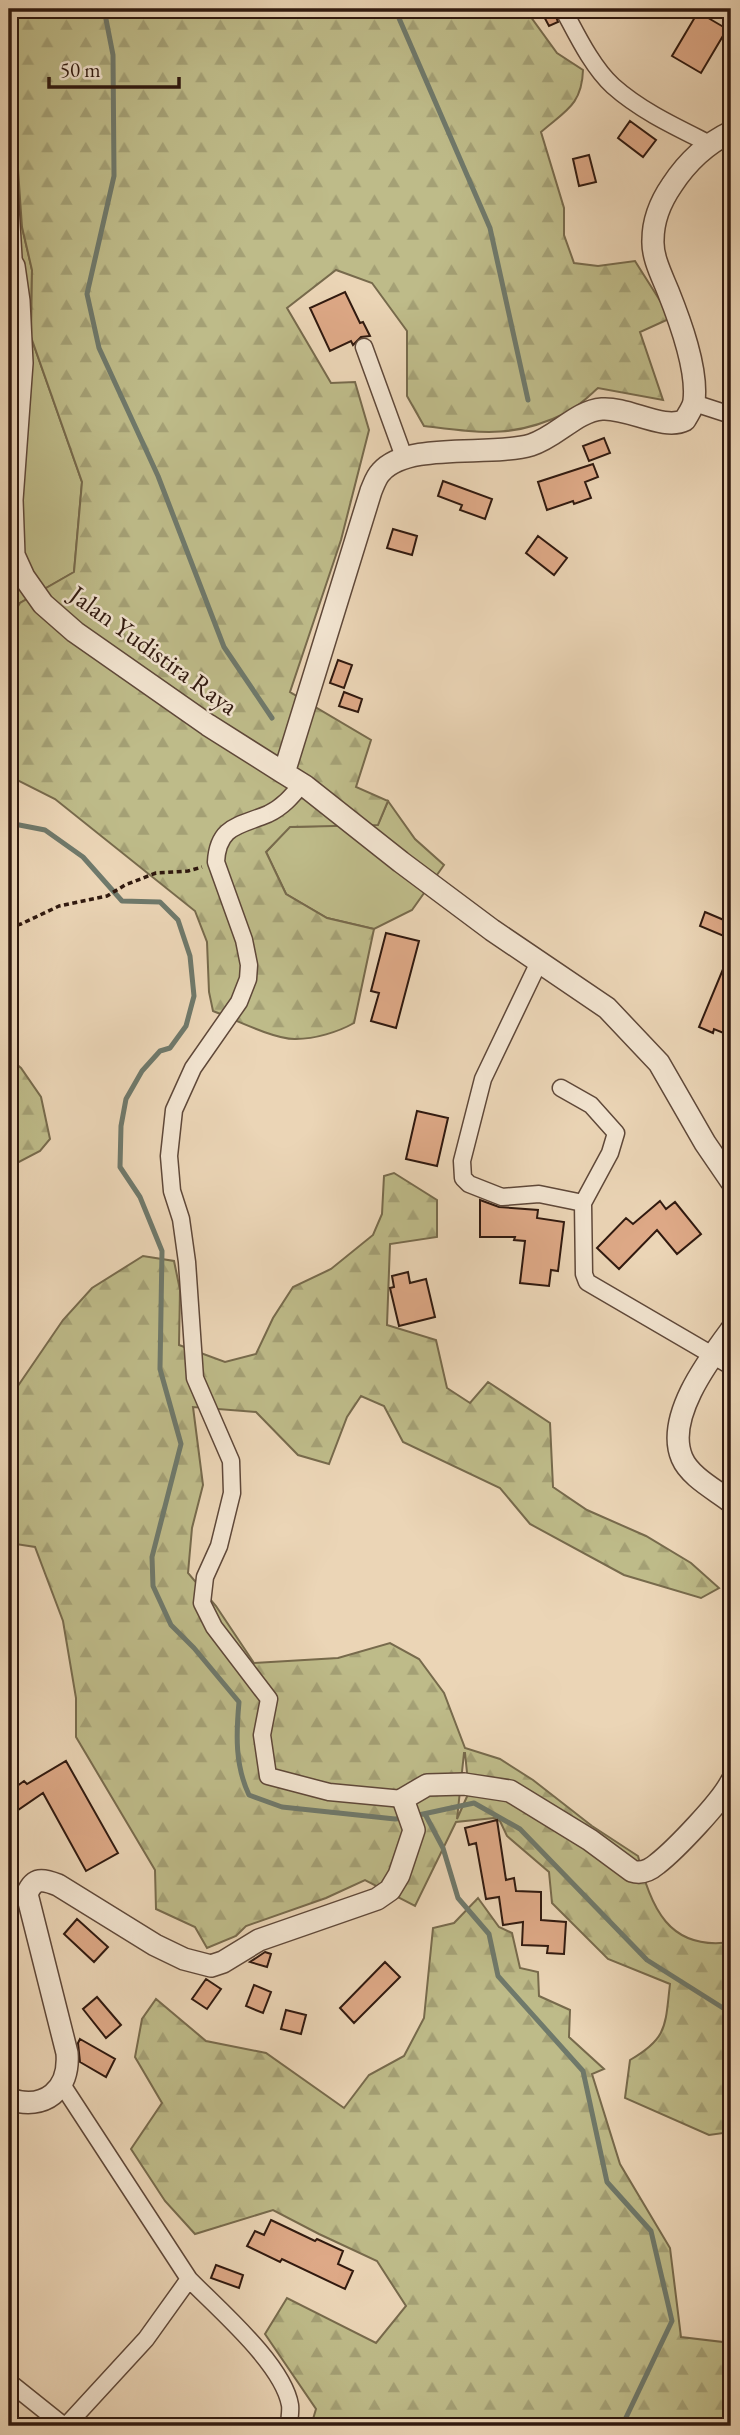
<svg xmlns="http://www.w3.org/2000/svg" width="740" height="2435" font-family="'EB Garamond',serif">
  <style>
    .green { fill: #bebb89; stroke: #776a4c; stroke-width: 2 }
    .forest { fill: url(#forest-firs); stroke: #776a4c; stroke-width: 2; fill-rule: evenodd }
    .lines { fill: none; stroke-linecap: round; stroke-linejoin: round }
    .stream { stroke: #6f796b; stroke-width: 5 }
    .building { fill: #dea987; stroke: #30190f; stroke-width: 2 }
    .minor-casing { stroke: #5f4839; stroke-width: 19 }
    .tertiary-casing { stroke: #5f4839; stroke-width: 24 }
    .path { stroke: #30190f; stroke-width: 3.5; stroke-dasharray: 5 3.5; stroke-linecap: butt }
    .minor { stroke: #f2e4d0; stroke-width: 16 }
    .tertiary { stroke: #f2e4d0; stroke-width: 21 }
    .labels { text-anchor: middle; stroke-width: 5; stroke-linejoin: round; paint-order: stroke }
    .street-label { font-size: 26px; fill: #30190f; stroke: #f2e4d0 }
  </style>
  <defs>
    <pattern id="forest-firs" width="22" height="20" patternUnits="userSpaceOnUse" patternTransform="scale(1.75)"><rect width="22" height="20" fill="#bebb89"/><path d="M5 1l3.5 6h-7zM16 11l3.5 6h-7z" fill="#a4a075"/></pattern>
  </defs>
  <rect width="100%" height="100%" fill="#ebd5b6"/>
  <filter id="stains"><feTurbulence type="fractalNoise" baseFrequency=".00286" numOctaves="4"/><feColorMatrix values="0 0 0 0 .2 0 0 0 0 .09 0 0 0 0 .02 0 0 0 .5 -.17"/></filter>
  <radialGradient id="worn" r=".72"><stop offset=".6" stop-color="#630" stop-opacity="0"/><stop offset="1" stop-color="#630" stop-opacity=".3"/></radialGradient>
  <path class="green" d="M 9,82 L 13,98 L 22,227 L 32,270 L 31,337 L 82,482 L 74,572 L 20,603 L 9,621 Z
    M 388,801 L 415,839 L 444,865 L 412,910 L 374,929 L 327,918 L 286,894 L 266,852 L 289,827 L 378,824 Z"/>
  <path class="forest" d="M 9,9 L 525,9 L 557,53 L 583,70 C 582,105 565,111 541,132 L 564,208 L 564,235 L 574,263 L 598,266 L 635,261 L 671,318 L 640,332 L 663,400 L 598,388 C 589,396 579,406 568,412 C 514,439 481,433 424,426 L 407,396 L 407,331 L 372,283 L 336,270 L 287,308 L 331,383 L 355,382 L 369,430 L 341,540 L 290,692 L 371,740 L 356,787 L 388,801 L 378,825 L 290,827 L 266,852 L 286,894 L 327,918 L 374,929 L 354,1023 C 338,1032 315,1039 296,1039 C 276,1040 233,1019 213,1011 L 209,992 L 207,942 L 195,911 L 55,799 L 9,776 L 9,621 L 20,603 L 74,572 L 82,482 L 31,337 L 32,270 L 22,227 L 13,98 L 9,82 Z
    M 9,1058 L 21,1068 L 41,1097 L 50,1139 L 40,1151 L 17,1163 L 9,1162 Z
    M 394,1173 L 437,1200 L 437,1237 L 390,1244 L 387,1325 L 436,1340 L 447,1388 L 470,1403 L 488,1382 L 550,1423 L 553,1487 L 587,1510 L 646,1536 L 691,1563 L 719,1588 L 701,1598 L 624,1575 L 530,1524 L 500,1488 L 403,1442 L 384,1406 L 361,1396 L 347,1417 L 329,1464 L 298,1455 L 256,1412 L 193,1407 L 203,1485 L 192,1528 L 188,1573 L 216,1606 L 254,1663 L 338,1658 L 390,1643 L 419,1659 L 444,1693 L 465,1748 L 500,1759 L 533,1780 L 592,1826 L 638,1856 C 651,1907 668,1951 731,1942 L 731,2132 L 709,2135 L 625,2098 L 630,2060 C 668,2038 665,2026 670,1984 L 608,1959 L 552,1903 L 549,1872 L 507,1836 L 500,1821 L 494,1818 L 456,1822 L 415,1906 L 365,1880 L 326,1898 L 246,1926 L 236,1936 L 207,1948 L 195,1927 L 156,1909 L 155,1870 L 76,1737 L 76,1698 L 63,1621 L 35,1547 L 9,1543 L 9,1399 L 63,1320 L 92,1288 L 143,1256 L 174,1261 L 180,1290 L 179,1345 L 225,1362 L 256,1354 L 273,1318 L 293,1287 L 331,1269 L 373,1235 L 382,1214 L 384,1176 ZM 465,1753 L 469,1792 L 457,1819 L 464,1753 Z
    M 478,1898 L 499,1927 L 512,1933 L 520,1968 L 538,1972 L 539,1996 L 570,2010 L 569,2037 L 604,2069 L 592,2074 L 620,2164 L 670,2248 L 681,2337 L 731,2343 L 731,2426 L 311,2426 L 316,2409 L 265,2334 L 287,2298 L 376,2343 L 406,2306 L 377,2261 L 319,2234 L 273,2210 L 195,2234 L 165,2201 L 131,2149 L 162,2103 L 135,2057 L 142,2019 L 156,1999 L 206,2041 L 266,2053 L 344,2108 L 369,2075 L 404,2056 L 424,2018 L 433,1928 L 454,1923 Z"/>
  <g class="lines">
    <path class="stream" d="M 104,9 L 113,55 L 114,176 L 87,294 L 99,348 L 158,476 L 224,647 L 272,718
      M 395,9 L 490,228 L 528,400
      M 9,823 L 45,830 L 83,857 L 122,901 L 160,902 L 178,920 L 190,956 L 194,996 L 186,1026 L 170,1048 L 160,1051 L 142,1071 L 126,1099 L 121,1126 L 120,1167 L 140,1197 L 162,1251 L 160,1369 L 181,1444 L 152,1557 L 153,1586 L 171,1625 L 194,1648 L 239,1702 C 236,1735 235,1765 249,1795 L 282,1807 L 395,1819 L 405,1818
      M 425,1814 L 443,1848 L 458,1898 L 489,1934 L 498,1976 L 583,2071 L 607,2182 L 651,2231 L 672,2321 L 622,2426
      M 414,1816 L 474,1803 L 520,1829 L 647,1960 L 731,2013"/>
  </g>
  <path class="building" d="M 540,9 L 553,9 L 558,22 L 549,26 Z
    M 698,12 L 727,29 L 701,73 L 672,56 Z
    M 630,121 L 656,140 L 643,157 L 618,138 Z
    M 589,155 L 596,182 L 579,186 L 573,159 Z
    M 345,292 L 360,323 L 363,322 L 370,336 L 361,337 L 353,345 L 351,341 L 330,351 L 310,308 Z
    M 604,438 L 610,453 L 589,461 L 583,446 Z
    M 593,464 L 598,477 L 585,482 L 591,498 L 574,504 L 573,501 L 547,510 L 538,482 Z
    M 443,481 L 492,499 L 485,519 L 460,510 L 462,505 L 438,496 Z
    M 393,529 L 417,536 L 412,555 L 387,548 Z
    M 538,536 L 567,558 L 554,575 L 526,553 Z
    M 338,660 L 352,665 L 344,688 L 330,683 Z
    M 344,692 L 362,699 L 358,712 L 339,706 Z
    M 705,912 L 731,923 L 731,939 L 700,926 Z
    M 386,933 L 419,941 L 396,1028 L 371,1021 L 379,993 L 371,991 Z
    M 731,950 L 731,1036 L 714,1029 L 713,1033 L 699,1027 Z
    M 417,1111 L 448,1118 L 437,1166 L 406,1159 Z
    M 480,1200 L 499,1207 L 538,1210 L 537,1218 L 564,1222 L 558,1271 L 551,1270 L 549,1286 L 520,1283 L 525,1241 L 514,1240 L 515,1237 L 480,1237 Z
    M 660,1201 L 666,1209 L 675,1202 L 701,1234 L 677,1254 L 657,1230 L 619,1269 L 597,1248 L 626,1218 L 633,1224 Z
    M 408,1272 L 410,1283 L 426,1279 L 435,1317 L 399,1326 L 390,1288 L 394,1287 L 392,1276 Z
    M 66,1761 L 118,1853 L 86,1871 L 43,1793 L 18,1810 L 9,1797 L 9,1792 L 24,1781 L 27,1784 Z
    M 497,1820 L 506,1880 L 514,1878 L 516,1891 L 541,1892 L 541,1920 L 566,1922 L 564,1954 L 547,1953 L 548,1946 L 522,1945 L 523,1922 L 503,1925 L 499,1897 L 486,1899 L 476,1843 L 469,1845 L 465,1828 Z
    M 77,1919 L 108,1947 L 94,1962 L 64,1934 Z
    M 265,1952 L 271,1954 L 267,1967 L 250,1962 Z
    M 385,1962 L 400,1977 L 354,2023 L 340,2008 Z
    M 206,1979 L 221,1989 L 207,2009 L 192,1999 Z
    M 254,1985 L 271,1992 L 263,2013 L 246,2006 Z
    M 97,1997 L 121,2025 L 106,2038 L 83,2009 Z
    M 286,2010 L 306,2015 L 301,2034 L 281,2029 Z
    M 80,2039 L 115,2059 L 106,2077 L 80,2062 L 78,2043 Z
    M 271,2220 L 315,2241 L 317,2239 L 343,2251 L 338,2264 L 353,2271 L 345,2289 L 282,2259 L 280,2262 L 247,2246 L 255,2231 L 264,2235 Z
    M 216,2265 L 243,2275 L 239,2288 L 211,2278 Z"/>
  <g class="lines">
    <defs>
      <path id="minor" d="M 563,9 C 576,33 592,67 613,86 C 641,111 676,127 710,144
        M 9,181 L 14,266
        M 364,347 L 404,457
        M 694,403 L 731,415
        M 302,784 C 292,796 283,807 268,814 C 240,826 218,825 216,862 L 244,940 L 249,965 L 248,979 L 239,1002 L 193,1068 L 174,1110 L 169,1156 L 172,1191 L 181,1219 L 187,1262 L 195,1378 L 231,1461 L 232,1493 L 219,1546 L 205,1577 L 202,1603 L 214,1627 L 269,1699 L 262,1735 L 268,1776 L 329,1792 L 403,1799
        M 539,962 L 483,1079 L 462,1161 L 463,1178 L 469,1184 L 502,1197 L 539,1194 L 583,1203 L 584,1274 L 587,1282 L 731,1366
        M 561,1088 L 591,1105 L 616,1133 L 610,1153 L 583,1203
        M 63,2086 L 189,2279 L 146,2339 L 66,2426
        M 189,2279 C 218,2309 283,2364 290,2405 C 291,2411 289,2420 289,2426
        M 9,2382 L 64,2426"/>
      <path id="tertiary" d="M 731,132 C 706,144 687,162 672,185 C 661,201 653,220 653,240 C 652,257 662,276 668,291 C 680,321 698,369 694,401 C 693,408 688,414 685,420 C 664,431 628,407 602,409 C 576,411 557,437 531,445 C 491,457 408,441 381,472 C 376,477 374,484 371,491 L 284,773 L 305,786 L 401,862 L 492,930 L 607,1008 L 659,1063 L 705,1143 L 731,1181
        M 9,259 L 14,266 L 19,301 L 22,363 L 12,500 L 14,555 L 24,577 L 43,604 L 75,632 L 208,725 L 284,773
        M 731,1330 C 708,1361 665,1418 682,1458 C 690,1477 716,1490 731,1502
        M 9,2099 C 45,2111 70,2090 67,2053 L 27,1894 C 34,1877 43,1879 58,1885 L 155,1945 L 184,1959 L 211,1966 L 223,1962 L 259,1940 L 377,1899 L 390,1890 L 399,1875 L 414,1830 L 403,1799 L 427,1785 L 464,1784 L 510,1791 L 590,1840 L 632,1871 C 641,1874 650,1870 657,1864 C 675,1850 721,1802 731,1782"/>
    </defs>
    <use href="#minor" class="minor-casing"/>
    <use href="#tertiary" class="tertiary-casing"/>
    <path class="path" d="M 9,927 L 21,924 L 59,906 L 107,896 L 125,885 L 156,873 L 188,871 L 202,867"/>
    <use href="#minor" class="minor"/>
    <use href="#tertiary" class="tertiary"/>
  </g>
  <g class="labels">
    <g class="street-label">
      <text transform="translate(154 650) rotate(36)" y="9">Jalan Yudistira Raya</text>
    </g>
  </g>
  <rect width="740" height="2435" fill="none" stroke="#ebd5b6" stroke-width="35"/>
  <rect x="10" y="10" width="719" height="2414" fill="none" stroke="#30190f" stroke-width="3.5"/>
  <rect x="18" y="18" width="705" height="2400" fill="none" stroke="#30190f" stroke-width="2"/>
  <path d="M49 77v10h130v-10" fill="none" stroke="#30190f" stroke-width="3.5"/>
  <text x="60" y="77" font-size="21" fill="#30190f" stroke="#f2e4d0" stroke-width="5" paint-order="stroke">50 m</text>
  <rect width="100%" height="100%" filter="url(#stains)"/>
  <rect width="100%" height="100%" fill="url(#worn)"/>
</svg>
